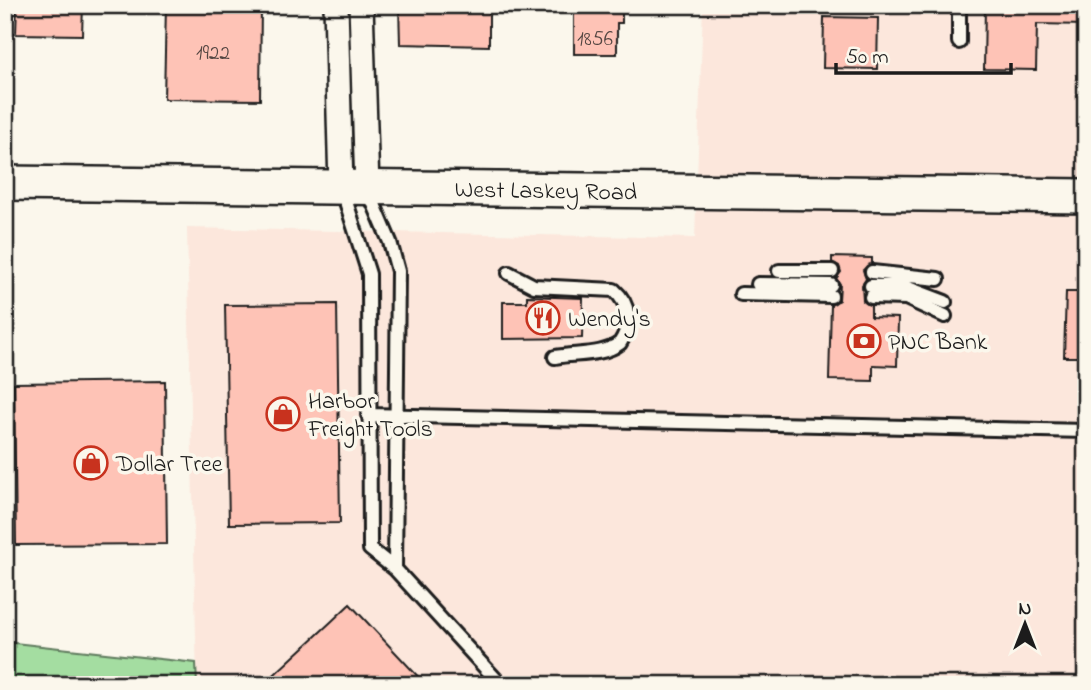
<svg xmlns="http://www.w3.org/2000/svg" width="1091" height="690" font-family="'Indie Flower',sans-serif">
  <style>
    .built { fill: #fce7dc }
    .green { fill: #a4dda1; stroke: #607c5e; stroke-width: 2 }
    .building { fill: #fec3b6; stroke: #1c1c1c; stroke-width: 2 }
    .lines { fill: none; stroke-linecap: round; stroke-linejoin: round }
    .lane-casing { stroke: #1c1c1c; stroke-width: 18 }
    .street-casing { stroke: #1c1c1c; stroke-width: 28 }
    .secondary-casing { stroke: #1c1c1c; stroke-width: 38 }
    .lane { stroke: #fbf7ec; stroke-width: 12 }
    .street { stroke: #fbf7ec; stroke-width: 23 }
    .secondary { stroke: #fbf7ec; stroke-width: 33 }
    .labels { text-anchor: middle; stroke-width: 7; stroke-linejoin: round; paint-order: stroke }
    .number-label { font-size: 21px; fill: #544642 }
    .street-label { font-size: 24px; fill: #1c1c1c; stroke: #fbf7ec }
    .poi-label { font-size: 24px; fill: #1c1c1c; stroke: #fbf7ec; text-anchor: start }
  </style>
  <rect width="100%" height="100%" fill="#fbf7ec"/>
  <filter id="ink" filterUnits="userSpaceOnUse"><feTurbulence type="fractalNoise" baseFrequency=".0143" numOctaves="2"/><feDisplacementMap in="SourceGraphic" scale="14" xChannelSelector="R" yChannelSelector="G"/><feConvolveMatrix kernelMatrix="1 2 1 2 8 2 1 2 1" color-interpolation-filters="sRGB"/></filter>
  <g filter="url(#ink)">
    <path class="built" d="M 703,5 L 1086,5 L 1086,685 L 197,685 L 187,228 L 695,238 Z"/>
    <path class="green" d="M 5,642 L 196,663 L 197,685 L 5,685 Z"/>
    <path class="building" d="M 17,5 L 83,5 L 82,35 L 16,34 Z
      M 166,5 L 261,5 L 260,100 L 164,99 Z
      M 399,5 L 489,5 L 489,46 L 400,44 Z
      M 574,5 L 622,5 L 622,23 L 617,23 L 617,54 L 574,54 Z
      M 985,5 L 1086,5 L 1086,25 L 1037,24 L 1036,70 L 984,69 Z
      M 824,17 L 878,18 L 877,69 L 823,68 Z
      M 832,257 L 872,258 L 872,263 L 863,270 L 866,279 L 862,285 L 863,301 L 871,306 L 871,317 L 898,318 L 897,366 L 873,365 L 873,381 L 829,380 L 831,305 L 839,300 L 840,284 L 836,278 L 841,272 L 839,266 L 832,262 Z
      M 1066,292 L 1086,292 L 1086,357 L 1064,357 Z
      M 527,296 L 583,298 L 582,338 L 503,339 L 503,302 L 527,302 Z
      M 337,304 L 340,523 L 229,524 L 225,305 Z
      M 165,381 L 167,544 L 16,545 L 14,383 Z
      M 350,604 L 426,685 L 263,685 L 332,621 Z"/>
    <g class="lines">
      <defs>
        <path id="lane" d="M 959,5 L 959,42
          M 342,189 L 369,274 L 370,549 L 395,569 L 501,685
          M 368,190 L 390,242 L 398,271 L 395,569
          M 779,271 L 832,271
          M 872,272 L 938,279
          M 509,273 L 534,286 L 614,290 C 630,304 632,325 620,343 C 603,356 576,353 555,357
          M 758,284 L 831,285
          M 871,286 L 903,286 L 945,302
          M 741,294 L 831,296
          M 871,297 L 906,298 L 945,316
          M 368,415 L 1086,431"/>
        <path id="street" d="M 336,5 L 341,187
          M 361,5 L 367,187"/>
        <path id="secondary" d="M 5,183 L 1086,196"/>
      </defs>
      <use href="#lane" class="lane-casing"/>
      <use href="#street" class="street-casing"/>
      <use href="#secondary" class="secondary-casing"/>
      <use href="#lane" class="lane"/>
      <use href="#street" class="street"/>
      <use href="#secondary" class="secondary"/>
    </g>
  </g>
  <defs>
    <symbol id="restaurant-ring" viewBox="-11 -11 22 22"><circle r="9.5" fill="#fbf7ec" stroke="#c8321e" stroke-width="1.5"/><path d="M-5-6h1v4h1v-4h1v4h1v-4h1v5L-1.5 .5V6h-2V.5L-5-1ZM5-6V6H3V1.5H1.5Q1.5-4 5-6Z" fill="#c8321e"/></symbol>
    <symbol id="bank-ring" viewBox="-11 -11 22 22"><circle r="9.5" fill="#fbf7ec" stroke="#c8321e" stroke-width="1.5"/><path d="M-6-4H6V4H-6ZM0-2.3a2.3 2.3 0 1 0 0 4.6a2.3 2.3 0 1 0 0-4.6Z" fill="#c8321e"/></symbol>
    <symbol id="shop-ring" viewBox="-11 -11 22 22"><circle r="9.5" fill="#fbf7ec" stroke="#c8321e" stroke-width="1.5"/><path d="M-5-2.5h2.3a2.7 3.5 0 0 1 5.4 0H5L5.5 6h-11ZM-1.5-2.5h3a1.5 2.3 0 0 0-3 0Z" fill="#c8321e"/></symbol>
  </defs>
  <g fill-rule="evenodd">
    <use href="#restaurant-ring" x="524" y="299" width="38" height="38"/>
    <use href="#bank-ring" x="845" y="322" width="38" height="38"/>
    <use href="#shop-ring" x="264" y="395" width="38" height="38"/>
    <use href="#shop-ring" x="72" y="444" width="38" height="38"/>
  </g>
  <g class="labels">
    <g class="number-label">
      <text x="595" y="45">1856</text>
      <text x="213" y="59">1922</text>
    </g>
    <g class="street-label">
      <text transform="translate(546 190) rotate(1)" y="8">West Laskey Road</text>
    </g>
    <g class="poi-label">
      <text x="568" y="326">Wendy's</text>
      <text x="888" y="349">PNC Bank</text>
      <text x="308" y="408">Harbor<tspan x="308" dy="28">Freight Tools</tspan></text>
      <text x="116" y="471">Dollar Tree</text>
    </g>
  </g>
  <rect width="1091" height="690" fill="none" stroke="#fbf7ec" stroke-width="28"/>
  <rect x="14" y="14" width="1063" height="662" fill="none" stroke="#1c1c1c" stroke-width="2.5" filter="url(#ink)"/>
  <g transform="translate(1025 624)" stroke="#fbf7ec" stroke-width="5" paint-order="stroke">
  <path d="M0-5L12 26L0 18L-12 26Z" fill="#1c1c1c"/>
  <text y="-10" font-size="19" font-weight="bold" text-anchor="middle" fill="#1c1c1c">N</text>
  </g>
  <path d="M836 63v10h175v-10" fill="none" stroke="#1c1c1c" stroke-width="3.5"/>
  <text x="846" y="63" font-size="21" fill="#1c1c1c" stroke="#fbf7ec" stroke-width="5" paint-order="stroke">50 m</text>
</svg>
